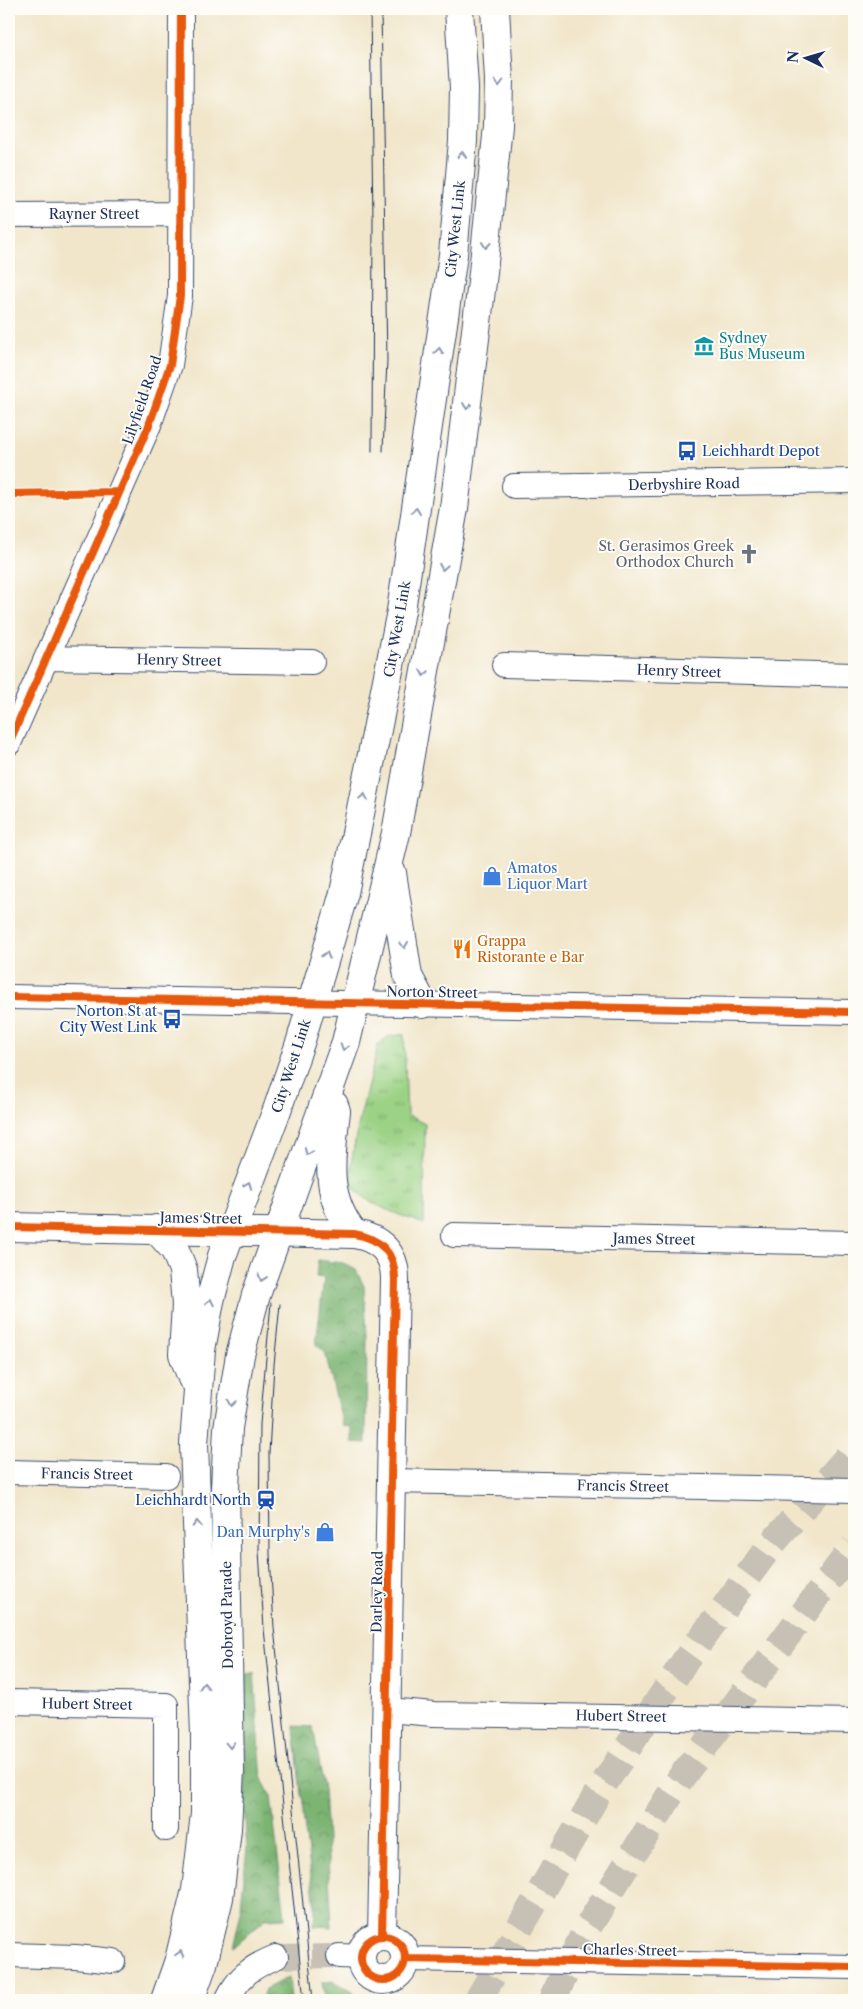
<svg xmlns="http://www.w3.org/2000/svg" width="863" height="2009" font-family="'Libre Caslon Text',serif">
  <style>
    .grass { fill: url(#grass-tufts); stroke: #5b8072 }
    .forest { fill: url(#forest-crowns); stroke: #4c7268 }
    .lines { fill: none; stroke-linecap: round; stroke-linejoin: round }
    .minor-tunnel { stroke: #c6c1b4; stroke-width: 24; stroke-dasharray: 24 12; stroke-linecap: butt }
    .highway-tunnel { stroke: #c6c1b4; stroke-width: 28; stroke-dasharray: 28 14; stroke-linecap: butt }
    .minor-casing { stroke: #3b4a6e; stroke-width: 26 }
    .major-casing { stroke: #3b4a6e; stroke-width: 30 }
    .highway-casing { stroke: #3b4a6e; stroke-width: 30 }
    .minor { stroke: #fff; stroke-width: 24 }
    .major { stroke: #fff; stroke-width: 28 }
    .highway { stroke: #fff; stroke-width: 28 }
    .tram { stroke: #1b2f5e; stroke-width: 1 }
    .cycleway-casing { stroke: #fdfcf7; stroke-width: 11 }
    .cycleway { stroke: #e8590c; stroke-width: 8 }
    .oneway { stroke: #8d97ae }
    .labels { text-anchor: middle; stroke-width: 4; stroke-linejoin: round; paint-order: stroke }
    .street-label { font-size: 14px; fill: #1b2f5e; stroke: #fdfcf7 }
    .culture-label { font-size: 14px; fill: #0d838f; stroke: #fdfcf7; text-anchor: start }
    .transit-label { font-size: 14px; fill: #164399; stroke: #fdfcf7; text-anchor: end }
    .worship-label { font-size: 14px; fill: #5b616d; stroke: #fdfcf7; text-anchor: end }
    .shop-label { font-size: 14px; fill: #366cbe; stroke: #fdfcf7; text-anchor: start }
    .food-label { font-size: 14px; fill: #c56008; stroke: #fdfcf7; text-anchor: start }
  </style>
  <defs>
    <pattern id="grass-tufts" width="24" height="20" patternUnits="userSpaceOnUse" patternTransform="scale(1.25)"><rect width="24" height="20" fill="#9bd285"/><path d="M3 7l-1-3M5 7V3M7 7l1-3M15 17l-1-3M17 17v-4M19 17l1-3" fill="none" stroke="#7eab70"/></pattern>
    <pattern id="forest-crowns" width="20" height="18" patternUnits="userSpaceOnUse" patternTransform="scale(1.25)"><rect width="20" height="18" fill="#7cb472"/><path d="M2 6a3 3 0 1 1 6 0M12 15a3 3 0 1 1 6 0" fill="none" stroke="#659361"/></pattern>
  </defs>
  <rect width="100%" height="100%" fill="#fdfcf7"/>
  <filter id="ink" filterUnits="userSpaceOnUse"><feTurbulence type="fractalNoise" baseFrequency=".02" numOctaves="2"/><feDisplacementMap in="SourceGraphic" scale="10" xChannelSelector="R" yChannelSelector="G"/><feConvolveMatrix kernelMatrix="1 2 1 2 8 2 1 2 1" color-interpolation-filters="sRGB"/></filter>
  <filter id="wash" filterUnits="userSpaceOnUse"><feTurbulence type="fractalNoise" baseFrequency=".0096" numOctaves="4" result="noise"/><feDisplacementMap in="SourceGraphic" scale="20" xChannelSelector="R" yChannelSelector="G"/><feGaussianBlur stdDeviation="1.12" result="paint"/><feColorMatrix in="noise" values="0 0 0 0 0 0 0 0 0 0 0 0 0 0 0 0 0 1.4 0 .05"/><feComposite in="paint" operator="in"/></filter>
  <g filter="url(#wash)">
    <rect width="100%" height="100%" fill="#f1e6ca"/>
    <path class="grass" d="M 404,1034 L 407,1115 L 425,1124 L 424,1224 C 405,1217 361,1203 352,1184 C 344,1168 373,1069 378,1045 L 387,1037 Z"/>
    <path class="forest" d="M 318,1260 L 343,1263 L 356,1270 L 364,1286 L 367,1336 L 366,1443 L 352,1442 L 352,1427 L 343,1426 L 325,1352 L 316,1345 L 324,1278 L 316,1277 Z
      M 254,1673 L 262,1779 L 271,1797 L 285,1918 L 265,1919 L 233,1947 L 240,1916 L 247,1848 L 244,1807 L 247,1674 Z
      M 294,1726 L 313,1727 L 324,1789 L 332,1927 L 314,1926 L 315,1906 L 303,1815 L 304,1800 L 301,1795 Z
      M 289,1977 L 291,2000 L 261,2000 L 265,1989 Z
      M 333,1981 L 353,1992 L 357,2000 L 325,2000 L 322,1982 Z"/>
  </g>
  <g filter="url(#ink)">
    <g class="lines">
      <path class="minor-tunnel" d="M 276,1957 L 339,1956"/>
      <path class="highway-tunnel" d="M 478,2000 L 599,1791 L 685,1661 L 769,1547 L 854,1450
        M 552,2000 L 586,1930 L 680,1779 L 854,1546"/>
      <defs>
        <path id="minor" d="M 9,215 L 180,214
          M 514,486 L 854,481
          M 47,658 L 312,662
          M 504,665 L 854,675
          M 9,743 L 149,425 L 170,365 L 180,296 L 181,9
          M 9,997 L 854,1012
          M 454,1235 L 854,1243
          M 9,1472 L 166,1476
          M 391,1481 L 854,1490
          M 9,1702 L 166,1705 L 166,1829
          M 387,1710 L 434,1714 L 854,1721
          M 9,1955 L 76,1957 L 113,1961
          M 339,1956 L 362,1957
          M 405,1959 L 854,1967
          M 227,2000 C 239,1976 251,1967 276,1957"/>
        <path id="major" d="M 9,1227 L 354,1234 C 380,1238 395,1253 395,1279 L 382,1936
          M361 1958a22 22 0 1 1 44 0a22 22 0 1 1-44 0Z"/>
        <path id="highway" d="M 392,873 L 408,976 L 423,1004
          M 334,1105 L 336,1111 C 331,1157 323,1195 354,1234
          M 156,1229 L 175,1250 L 183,1270 L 186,1305 L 183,1354 L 192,1378
          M 165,2000 L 179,1960 L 196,1890 L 205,1814 L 205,1735 L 194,1444 L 201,1350 L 210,1301 L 222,1256 L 277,1110 L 301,1040 L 344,893 L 401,611 L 453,255 L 463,141 L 464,88 L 459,9
          M 190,2000 L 203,1964 L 219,1898 L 227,1829 L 230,1770 L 225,1488 L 228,1428 L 240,1355 L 256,1295 L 346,1042 L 396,833 L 454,508 L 482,282 L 498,126 L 499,80 L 495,9"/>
      </defs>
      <use href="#minor" class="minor-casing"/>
      <use href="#major" class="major-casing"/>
      <use href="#highway" class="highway-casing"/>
      <use href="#minor" class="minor"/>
      <use href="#major" class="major"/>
      <use href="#highway" class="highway"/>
      <path class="tram" d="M 370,9 L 373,219 L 372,451
        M 381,9 L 387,360 L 383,451
        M 271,1303 L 260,1424 L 259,1551 L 264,1629 L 304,2000
        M 280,1304 L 274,1365 L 269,1453 L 270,1554 L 274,1628 L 313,2000"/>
      <defs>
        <path id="cycleway" d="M 9,494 L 119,492
          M 9,743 L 149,425 L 170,365 L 180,296 L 181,9
          M 9,997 L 854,1012
          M 9,1227 L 354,1234 C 380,1238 395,1253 395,1279 L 382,1936
          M361 1958a22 22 0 1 1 44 0a22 22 0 1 1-44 0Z
          M 405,1959 L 854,1967"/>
      </defs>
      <use href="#cycleway" class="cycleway-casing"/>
      <use href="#cycleway" class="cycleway"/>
    </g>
    <defs><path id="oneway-chevron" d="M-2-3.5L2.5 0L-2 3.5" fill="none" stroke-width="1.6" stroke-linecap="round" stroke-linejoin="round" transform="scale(1.25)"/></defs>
    <g class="oneway">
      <use href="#oneway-chevron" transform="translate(499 83) rotate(90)"/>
      <use href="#oneway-chevron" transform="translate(462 155) rotate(-85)"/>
      <use href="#oneway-chevron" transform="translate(486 245) rotate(96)"/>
      <use href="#oneway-chevron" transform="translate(439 351) rotate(-82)"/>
      <use href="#oneway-chevron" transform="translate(467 406) rotate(97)"/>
      <use href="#oneway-chevron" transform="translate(416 511) rotate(-82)"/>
      <use href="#oneway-chevron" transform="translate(443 567) rotate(100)"/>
      <use href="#oneway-chevron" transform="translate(424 673) rotate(100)"/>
      <use href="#oneway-chevron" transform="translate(364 797) rotate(-79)"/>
      <use href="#oneway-chevron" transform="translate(404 945) rotate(82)"/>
      <use href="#oneway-chevron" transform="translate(326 955) rotate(-74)"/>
      <use href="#oneway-chevron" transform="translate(344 1047) rotate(108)"/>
      <use href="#oneway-chevron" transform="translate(308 1152) rotate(111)"/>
      <use href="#oneway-chevron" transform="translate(248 1185) rotate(-69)"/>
      <use href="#oneway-chevron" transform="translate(262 1278) rotate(109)"/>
      <use href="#oneway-chevron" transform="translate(210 1302) rotate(-78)"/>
      <use href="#oneway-chevron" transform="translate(232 1403) rotate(99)"/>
      <use href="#oneway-chevron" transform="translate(197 1524) rotate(-92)"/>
      <use href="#oneway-chevron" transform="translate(204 1686) rotate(-92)"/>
      <use href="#oneway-chevron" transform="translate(230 1745) rotate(88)"/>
      <use href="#oneway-chevron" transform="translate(180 1954) rotate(-75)"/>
    </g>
  </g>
  <defs>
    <symbol id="museum-bare" viewBox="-9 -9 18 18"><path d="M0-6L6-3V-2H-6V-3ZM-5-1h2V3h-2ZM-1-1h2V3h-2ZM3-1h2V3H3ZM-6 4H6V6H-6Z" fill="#0f9aa8" stroke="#fdfcf7" stroke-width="2.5" paint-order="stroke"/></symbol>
    <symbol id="bus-bare" viewBox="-9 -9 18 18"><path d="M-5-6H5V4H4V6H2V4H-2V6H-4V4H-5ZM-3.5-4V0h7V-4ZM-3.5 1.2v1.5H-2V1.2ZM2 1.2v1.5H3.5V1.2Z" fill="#1a4fb4" stroke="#fdfcf7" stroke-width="2.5" paint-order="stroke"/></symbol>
    <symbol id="church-bare" viewBox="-9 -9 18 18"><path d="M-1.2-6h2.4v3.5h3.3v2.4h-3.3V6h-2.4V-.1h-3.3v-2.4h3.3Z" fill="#6b7280" stroke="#fdfcf7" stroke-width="2.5" paint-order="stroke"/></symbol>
    <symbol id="shop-bare" viewBox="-9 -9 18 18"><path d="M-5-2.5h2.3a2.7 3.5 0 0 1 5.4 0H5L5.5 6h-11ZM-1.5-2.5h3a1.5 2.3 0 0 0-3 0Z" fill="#3f7fe0" stroke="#fdfcf7" stroke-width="2.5" paint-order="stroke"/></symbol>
    <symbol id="restaurant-bare" viewBox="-9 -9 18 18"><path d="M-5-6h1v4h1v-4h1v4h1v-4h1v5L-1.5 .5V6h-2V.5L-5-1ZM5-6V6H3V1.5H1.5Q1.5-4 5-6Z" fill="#e8710a" stroke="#fdfcf7" stroke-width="2.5" paint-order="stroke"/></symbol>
    <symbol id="station-bare" viewBox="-9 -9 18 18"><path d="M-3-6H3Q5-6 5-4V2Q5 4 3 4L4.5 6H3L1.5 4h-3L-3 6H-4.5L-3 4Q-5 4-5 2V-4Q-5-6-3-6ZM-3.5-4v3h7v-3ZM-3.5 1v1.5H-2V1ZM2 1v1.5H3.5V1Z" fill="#1a4fb4" stroke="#fdfcf7" stroke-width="2.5" paint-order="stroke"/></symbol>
  </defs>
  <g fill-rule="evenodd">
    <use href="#museum-bare" x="690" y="332" width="28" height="28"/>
    <use href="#bus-bare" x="673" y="437" width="28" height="28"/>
    <use href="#church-bare" x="735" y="540" width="28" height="28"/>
    <use href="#shop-bare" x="478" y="862" width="28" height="28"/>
    <use href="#restaurant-bare" x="448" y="935" width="28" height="28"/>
    <use href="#bus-bare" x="158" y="1005" width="28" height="28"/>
    <use href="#station-bare" x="252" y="1486" width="28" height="28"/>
    <use href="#shop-bare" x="311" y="1518" width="28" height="28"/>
  </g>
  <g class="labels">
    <g class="street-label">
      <text x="94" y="219">Rayner Street</text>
      <text transform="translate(455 229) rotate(-84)" y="5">City West Link</text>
      <text transform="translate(142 400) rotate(-71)" y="5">Lilyfield Road</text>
      <text transform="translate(684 484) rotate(-1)" y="5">Derbyshire Road</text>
      <text transform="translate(397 629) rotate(-80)" y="5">City West Link</text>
      <text transform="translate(179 660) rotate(1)" y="5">Henry Street</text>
      <text transform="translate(679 671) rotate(2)" y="5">Henry Street</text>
      <text transform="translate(432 992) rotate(1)" y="5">Norton Street</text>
      <text transform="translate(291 1066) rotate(-72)" y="5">City West Link</text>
      <text transform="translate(201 1218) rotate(1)" y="5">James Street</text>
      <text transform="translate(654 1239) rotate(1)" y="5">James Street</text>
      <text transform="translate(87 1474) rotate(1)" y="5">Francis Street</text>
      <text transform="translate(623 1486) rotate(1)" y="5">Francis Street</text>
      <text transform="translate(377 1592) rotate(-89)" y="5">Darley Road</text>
      <text transform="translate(227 1615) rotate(-91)" y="5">Dobroyd Parade</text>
      <text transform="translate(87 1704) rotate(1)" y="5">Hubert Street</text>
      <text transform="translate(621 1716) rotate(1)" y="5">Hubert Street</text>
      <text transform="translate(630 1950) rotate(1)" y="5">Charles Street</text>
    </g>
    <g class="culture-label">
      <text x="719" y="343">Sydney<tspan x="719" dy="16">Bus Museum</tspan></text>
    </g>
    <g class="transit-label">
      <text x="702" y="456" text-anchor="start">Leichhardt Depot</text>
      <text x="157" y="1016">Norton St at<tspan x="157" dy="16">City West Link</tspan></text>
      <text x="251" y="1505">Leichhardt North</text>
    </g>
    <g class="worship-label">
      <text x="734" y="551">St. Gerasimos Greek<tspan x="734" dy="16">Orthodox Church</tspan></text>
    </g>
    <g class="shop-label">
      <text x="507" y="873">Amatos<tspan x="507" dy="16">Liquor Mart</tspan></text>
      <text x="310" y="1537" text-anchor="end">Dan Murphy's</text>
    </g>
    <g class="food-label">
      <text x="477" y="946">Grappa<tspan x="477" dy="16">Ristorante e Bar</tspan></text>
    </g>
  </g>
  <rect width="863" height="2009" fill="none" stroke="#fdfcf7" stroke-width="30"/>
  <g transform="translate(806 58) rotate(275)" stroke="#fdfcf7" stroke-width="4" paint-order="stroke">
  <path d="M0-4L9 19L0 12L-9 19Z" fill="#1b2f5e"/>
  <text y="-8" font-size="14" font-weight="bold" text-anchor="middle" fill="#1b2f5e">N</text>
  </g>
</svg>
